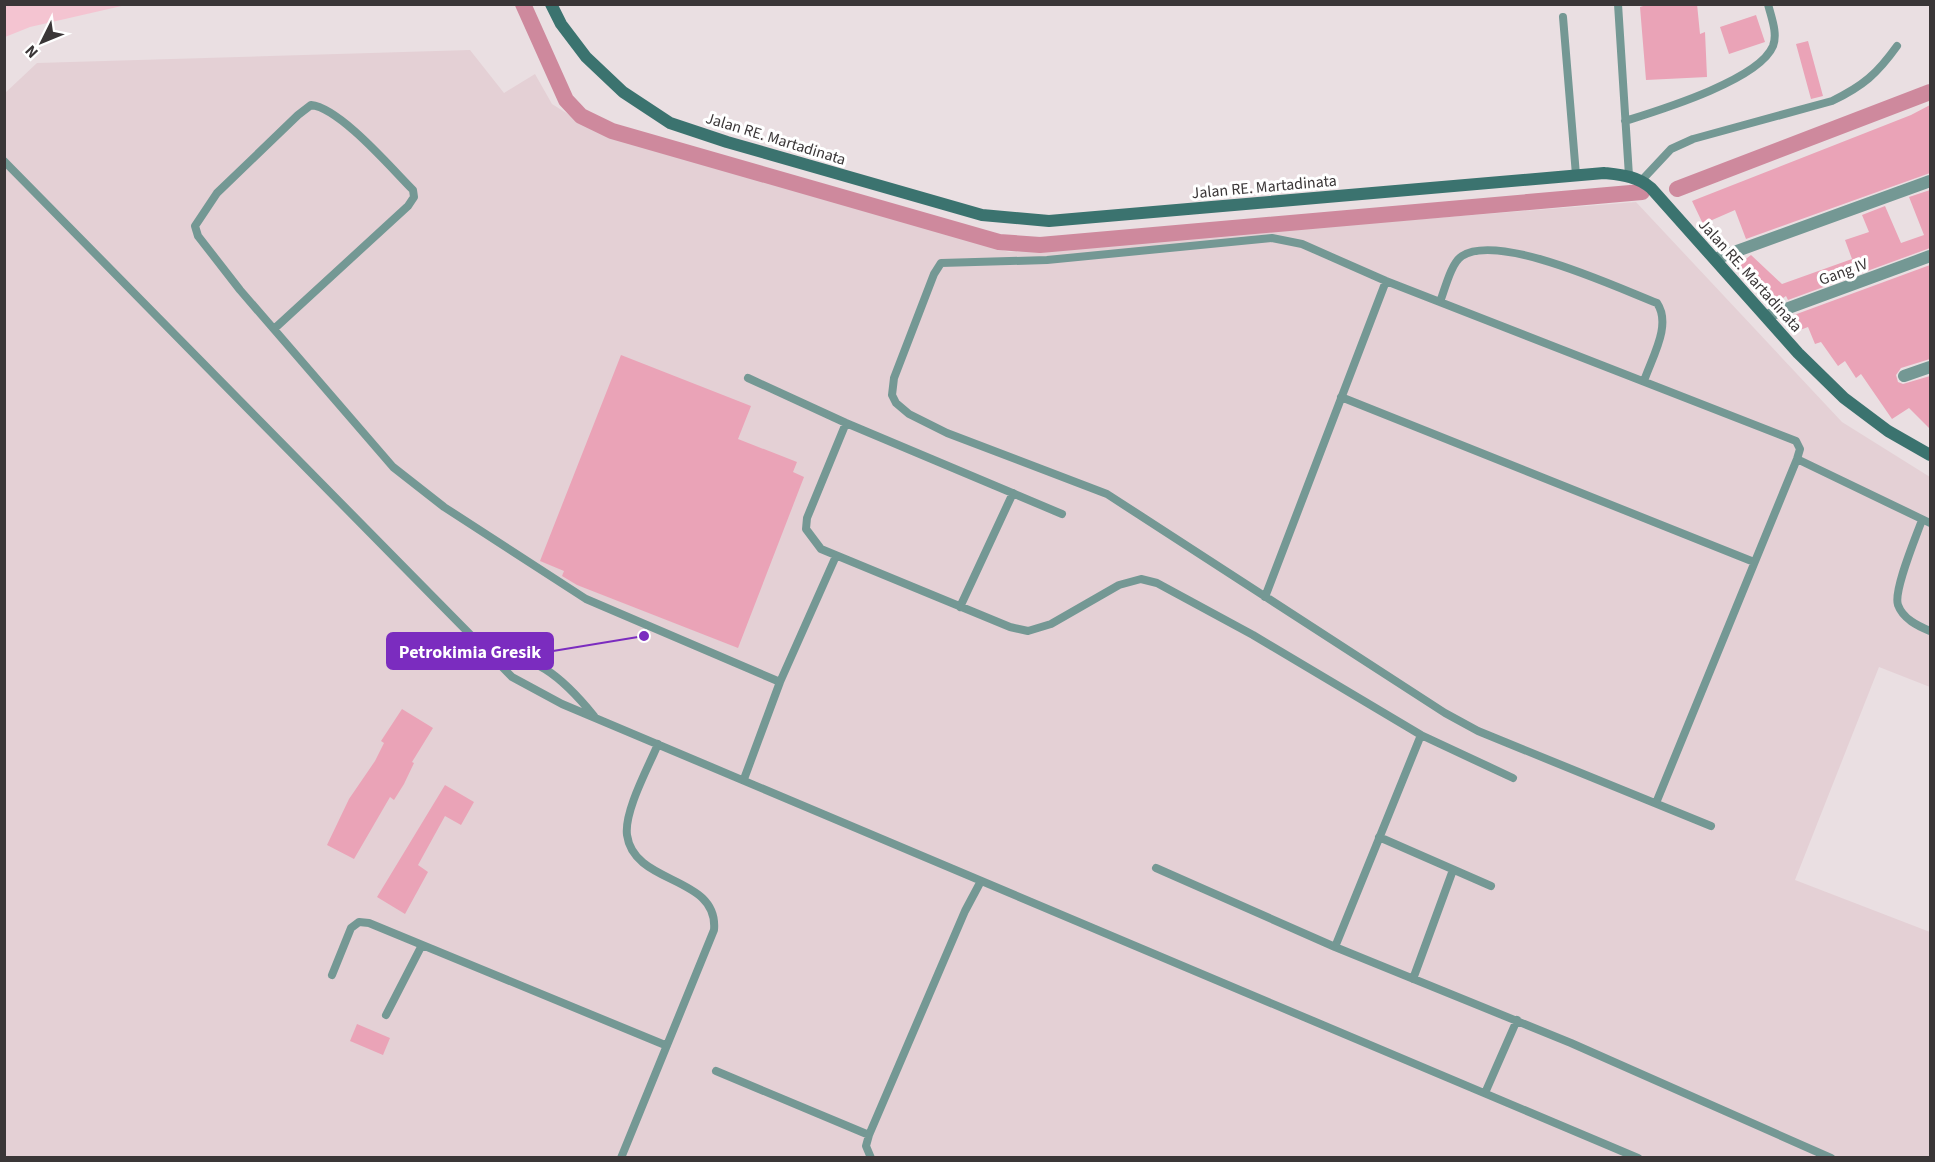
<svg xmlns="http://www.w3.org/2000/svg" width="1935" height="1162" font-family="'Source Sans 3',sans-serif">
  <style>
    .built { fill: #e4d0d5 }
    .green { fill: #f4c4d1 }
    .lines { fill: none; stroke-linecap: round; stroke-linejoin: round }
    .canal { stroke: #ce899d; stroke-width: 16 }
    .building { fill: #eaa3b7 }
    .lane { stroke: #749894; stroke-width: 8 }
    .street { stroke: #749894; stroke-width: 12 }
    .secondary { stroke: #3b736f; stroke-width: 12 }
    .labels { text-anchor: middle; stroke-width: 6; stroke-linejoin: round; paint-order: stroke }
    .street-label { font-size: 16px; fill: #3a3637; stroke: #fff }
    .leader { fill: none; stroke: #7b2cbf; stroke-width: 2 }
    .callout-dot { fill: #7b2cbf; stroke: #fff; stroke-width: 2 }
    .callout { fill: #7b2cbf; stroke: #7b2cbf; stroke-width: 2 }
    .callout-label { font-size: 18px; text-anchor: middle; font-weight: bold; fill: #fff }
  </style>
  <rect width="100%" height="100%" fill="#eadfe2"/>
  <path class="built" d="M 470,50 L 504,93 L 535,74 L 552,104 L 587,126 L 1009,252 L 1636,202 L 1842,422 L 1930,477 L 1930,687 L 1879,667 L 1795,880 L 1930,932 L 1930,1157 L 5,1158 L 4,94 L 37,63 Z"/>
  <path class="green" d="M 126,5 L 30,27 L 5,37 L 5,5 Z"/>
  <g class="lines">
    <path class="canal" d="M 523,4 L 566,100 L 581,116 L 612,131 L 999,242 L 1040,245 L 1642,192
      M 1677,189 L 1930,92"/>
  </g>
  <path class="building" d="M 1650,4 L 1697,4 L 1700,34 L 1705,32 L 1707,77 L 1646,80 L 1640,7 Z
    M 1756,15 L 1765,42 L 1729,54 L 1720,27 Z
    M 1808,41 L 1823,96 L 1811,99 L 1796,44 Z
    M 1930,105 L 1930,173 L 1746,239 L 1735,210 L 1703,224 L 1692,201 L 1911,115 Z
    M 1930,190 L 1930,248 L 1788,300 L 1786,296 L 1773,305 L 1739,264 L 1751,255 L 1782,284 L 1852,259 L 1845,240 L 1869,232 L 1862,215 L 1885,206 L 1901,243 L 1924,235 L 1909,197 Z
    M 1930,265 L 1930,359 L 1901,368 L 1896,375 L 1898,382 L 1903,384 L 1930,376 L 1930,429 L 1909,408 L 1892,419 L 1861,374 L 1856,378 L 1845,361 L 1838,366 L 1821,342 L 1815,344 L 1808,327 L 1800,330 L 1794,315 Z
    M 621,355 L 751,406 L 738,439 L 797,462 L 793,472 L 804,477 L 738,648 L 577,585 L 562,576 L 564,571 L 540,561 Z
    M 402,709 L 433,728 L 412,762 L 414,763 L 404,784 L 394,800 L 390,797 L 354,859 L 327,845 L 349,799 L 375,761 L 384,743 L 381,741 Z
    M 445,785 L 474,802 L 461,825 L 445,816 L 418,865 L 428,872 L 405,914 L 377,897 Z
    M 357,1024 L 390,1038 L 383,1055 L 350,1041 Z"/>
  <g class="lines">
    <path class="lane" d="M 1618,4 L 1629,176
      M 1563,17 L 1576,175
      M 1625,121 C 1660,110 1759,80 1773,46 C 1778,33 1771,17 1768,4
      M 4,161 L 512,677 L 562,704 L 1638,1158
      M 1642,180 L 1671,149 L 1693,139 L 1832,101 C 1863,86 1877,74 1897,46
      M 1440,302 C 1445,289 1451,263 1462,256 C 1499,232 1618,288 1657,303 C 1672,325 1652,357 1644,381
      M 274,329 L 408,206 L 414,197 L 413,190 C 391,168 340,108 311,105 L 298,115 L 217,193 L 195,226 L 198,236 L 240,290 L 393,467 L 444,507 L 586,599 L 780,682 L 744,779
      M 748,378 L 846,423 L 1062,514
      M 1341,397 L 1754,562
      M 846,423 L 807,518 L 806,529 L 821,549 L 1010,627 L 1028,631 L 1051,624 L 1119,585 L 1141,579 L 1157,583 L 1253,635 L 1421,735 L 1335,947
      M 1797,459 L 1930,523
      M 1922,520 C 1916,537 1893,591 1898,605 C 1903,619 1918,626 1930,631
      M 1265,597 L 1386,281
      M 960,607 L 1013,493
      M 481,648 C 536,656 560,674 594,716
      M 780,682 L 836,556
      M 1421,735 L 1513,778
      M 1656,803 L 1797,459 L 1800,449 L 1796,441 L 1386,281 L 1302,244 L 1272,238 L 1047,260 L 941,263 L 934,274 L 894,378 L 892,395 L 896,403 L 909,414 L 947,433 L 1107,494 L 1445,713 L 1478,731 L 1711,826
      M 1379,837 L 1491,886
      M 1156,868 L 1335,947 L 1571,1043 L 1831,1158
      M 332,975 L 351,928 L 359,922 L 369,923 L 665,1045
      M 1413,979 L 1453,870
      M 386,1015 L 422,945
      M 716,1071 L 869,1135
      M 1485,1093 L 1517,1020
      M 621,1158 L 714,930 C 719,875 634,886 627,835 C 624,811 649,766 658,744
      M 871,1158 L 866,1146 L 869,1135 L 965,911 L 981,881"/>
    <path class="street" d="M 1715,259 L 1930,181
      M 1767,316 L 1930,256
      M 1904,376 L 1930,367"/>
    <path class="secondary" d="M 551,4 L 561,24 L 586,57 L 623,92 L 670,123 L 727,142 L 982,215 L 1049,221 L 1604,173 C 1622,175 1637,176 1651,188 L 1798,353 L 1844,398 L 1888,431 L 1930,455"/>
  </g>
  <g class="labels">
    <g class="street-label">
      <text transform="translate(776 138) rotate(17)" y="6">Jalan RE. Martadinata</text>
      <text transform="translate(1264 186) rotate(-5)" y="6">Jalan RE. Martadinata</text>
      <text transform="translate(1843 271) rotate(-20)" y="6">Gang IV</text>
      <text transform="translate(1751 275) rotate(48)" y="6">Jalan RE. Martadinata</text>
    </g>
  </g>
  <path class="leader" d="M644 636L553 651"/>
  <circle class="callout-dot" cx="644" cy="636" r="6"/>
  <rect class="callout" x="387" y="633" width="166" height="36" rx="6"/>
  <g class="callout-label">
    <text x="470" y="658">Petrokimia Gresik</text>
  </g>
  <rect width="1935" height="1162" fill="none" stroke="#3a3637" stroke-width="12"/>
  <g transform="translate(42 42) rotate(227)" stroke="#ffffff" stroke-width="4.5" paint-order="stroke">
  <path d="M0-4.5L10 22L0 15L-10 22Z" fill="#3a3637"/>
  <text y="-9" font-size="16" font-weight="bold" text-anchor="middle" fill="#3a3637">N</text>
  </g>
</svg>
